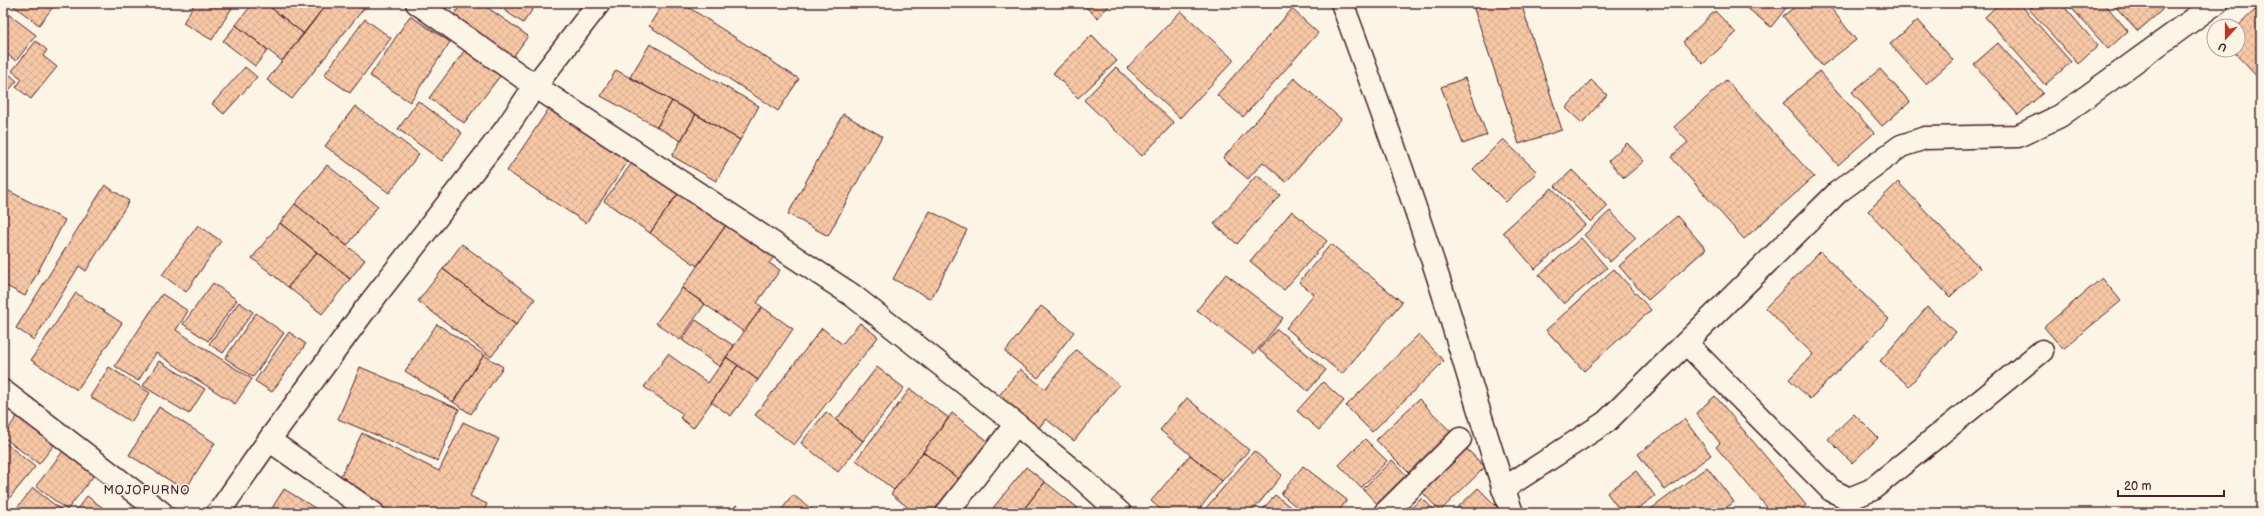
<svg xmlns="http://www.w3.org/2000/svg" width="2264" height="516" font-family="'Balsamiq Sans',sans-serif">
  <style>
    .building { fill: url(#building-cross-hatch); stroke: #4a1f2b }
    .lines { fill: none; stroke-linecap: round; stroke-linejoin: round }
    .minor-casing { stroke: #4a1f2b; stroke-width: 25 }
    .major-casing { stroke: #4a1f2b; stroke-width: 25 }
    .minor { stroke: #fcf5e5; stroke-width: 22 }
    .major { stroke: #fcf5e5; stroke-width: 22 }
    .labels { text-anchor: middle; stroke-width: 3; stroke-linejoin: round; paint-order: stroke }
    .quarter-label { font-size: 12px; letter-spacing: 1px; fill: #4a1f2b; stroke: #fcf5e5 }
  </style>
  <defs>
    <pattern id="building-cross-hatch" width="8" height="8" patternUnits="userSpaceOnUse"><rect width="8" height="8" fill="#f7c8a6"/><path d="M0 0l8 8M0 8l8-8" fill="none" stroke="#d5ab8f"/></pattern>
  </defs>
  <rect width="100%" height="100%" fill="#fcf5e5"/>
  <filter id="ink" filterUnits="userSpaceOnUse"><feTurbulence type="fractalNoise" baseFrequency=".025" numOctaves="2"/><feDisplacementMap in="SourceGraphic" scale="8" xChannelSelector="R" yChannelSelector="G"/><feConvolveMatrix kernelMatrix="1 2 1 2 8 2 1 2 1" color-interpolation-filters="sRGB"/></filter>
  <g filter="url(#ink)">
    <path class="building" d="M 10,3 L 56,3 L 39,25 Z
      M 195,3 L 235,3 L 212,40 L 183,23 Z
      M 253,3 L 265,3 L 304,34 L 282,61 L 236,25 Z
      M 265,3 L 327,3 L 304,34 Z
      M 327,3 L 368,3 L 292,99 L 267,80 Z
      M 462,3 L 481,3 L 528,36 L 513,57 L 454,15 Z
      M 494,3 L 537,3 L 523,23 Z
      M 663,3 L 682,3 L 799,79 L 778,111 L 649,26 Z
      M 1081,3 L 1111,3 L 1098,18 Z
      M 1472,3 L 1521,3 L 1562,130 L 1519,144 Z
      M 1741,3 L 1790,3 L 1771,27 Z
      M 1800,3 L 1827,3 L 1856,40 L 1822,66 L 1783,16 Z
      M 2000,3 L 2019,3 L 2071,62 L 2045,85 L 1985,17 Z
      M 2037,3 L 2061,3 L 2098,46 L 2078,64 L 2029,9 Z
      M 2067,3 L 2104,3 L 2128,31 L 2108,49 Z
      M 2112,3 L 2156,3 L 2162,10 L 2138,31 Z
      M 1292,9 L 1318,33 L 1243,117 L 1217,95 Z
      M 3,10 L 36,35 L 16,61 L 3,51 Z
      M 2255,10 L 2261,16 L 2261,81 L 2232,50 L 2238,50 L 2238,26 Z
      M 1181,11 L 1234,60 L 1180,118 L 1127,68 Z
      M 1715,11 L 1736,33 L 1703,64 L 1683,42 Z
      M 410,16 L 450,42 L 410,102 L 370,76 Z
      M 365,19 L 391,38 L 350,93 L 324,75 Z
      M 1918,20 L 1953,60 L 1926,84 L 1890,44 Z
      M 236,25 L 268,50 L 255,66 L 223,41 Z
      M 1092,35 L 1117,61 L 1078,98 L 1053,73 Z
      M 36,41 L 47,50 L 43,56 L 57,67 L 31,99 L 16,87 L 22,79 L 12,71 Z
      M 1998,43 L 2043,93 L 2018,115 L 1974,64 Z
      M 650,44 L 759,106 L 740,140 L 630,77 Z
      M 465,50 L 500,76 L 464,123 L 429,98 Z
      M 245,67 L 257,77 L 224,114 L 212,104 Z
      M 1116,67 L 1174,123 L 1142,156 L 1084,100 Z
      M 3,69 L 17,81 L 3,97 Z
      M 1880,69 L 1910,102 L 1882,126 L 1852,92 Z
      M 616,70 L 672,101 L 657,127 L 601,96 Z
      M 1819,71 L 1874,133 L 1838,165 L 1783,103 Z
      M 1294,78 L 1341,119 L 1286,182 L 1263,162 L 1248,179 L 1223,158 Z
      M 1465,78 L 1487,135 L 1463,144 L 1441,87 Z
      M 1591,80 L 1607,95 L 1582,123 L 1566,108 Z
      M 1726,80 L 1814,177 L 1744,239 L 1671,157 L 1688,142 L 1674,127 Z
      M 418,101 L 462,133 L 442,161 L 398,129 Z
      M 672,101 L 696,114 L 681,141 L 657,127 Z
      M 552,104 L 631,157 L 586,223 L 507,171 Z
      M 355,106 L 419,154 L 389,193 L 325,146 Z
      M 696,114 L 740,140 L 716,181 L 672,156 Z
      M 843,114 L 882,136 L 828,236 L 788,214 Z
      M 1503,139 L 1537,172 L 1506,202 L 1473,169 Z
      M 1627,143 L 1644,161 L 1624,178 L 1608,161 Z
      M 637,156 L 682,188 L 650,233 L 604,201 Z
      M 327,165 L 378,206 L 347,246 L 295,204 Z
      M 1572,170 L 1608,206 L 1591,222 L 1555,186 Z
      M 1257,175 L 1280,195 L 1237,244 L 1214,224 Z
      M 1898,182 L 1980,268 L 1950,297 L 1868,211 Z
      M 105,185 L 129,201 L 86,271 L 79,266 L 34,340 L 16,328 Z
      M 3,188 L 65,220 L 25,296 L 3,284 Z
      M 682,188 L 729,221 L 697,266 L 650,233 Z
      M 1552,188 L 1585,225 L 1535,269 L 1503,232 Z
      M 295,204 L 365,260 L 350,279 L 280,223 Z
      M 930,211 L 967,230 L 931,299 L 893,279 Z
      M 1292,211 L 1327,241 L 1284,290 L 1250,261 Z
      M 1610,211 L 1636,238 L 1610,262 L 1584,235 Z
      M 1677,216 L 1706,249 L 1648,300 L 1619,266 Z
      M 729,221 L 776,254 L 769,263 L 780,270 L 757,303 L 762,307 L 744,332 L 682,288 Z
      M 280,223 L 317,252 L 288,287 L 252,258 Z
      M 198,225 L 221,241 L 186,292 L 162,275 Z
      M 1581,238 L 1607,268 L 1564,304 L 1539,275 Z
      M 462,244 L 535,299 L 516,325 L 443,269 Z
      M 1331,244 L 1402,302 L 1342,374 L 1286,328 L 1314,294 L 1299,282 Z
      M 317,252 L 350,279 L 322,314 L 288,287 Z
      M 1820,252 L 1889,319 L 1810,399 L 1789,379 L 1813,354 L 1765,308 Z
      M 443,269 L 516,325 L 491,357 L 418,301 Z
      M 1614,269 L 1651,310 L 1584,371 L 1546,330 Z
      M 1226,274 L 1283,318 L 1254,354 L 1197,310 Z
      M 2102,278 L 2121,301 L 2063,349 L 2044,327 Z
      M 213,283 L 237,300 L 208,341 L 183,324 Z
      M 682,288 L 705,304 L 680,340 L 656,323 Z
      M 76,293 L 122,323 L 77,390 L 31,360 Z
      M 162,294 L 188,311 L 176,330 L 252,379 L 235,404 L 156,353 L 138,381 L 115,366 Z
      M 239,302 L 253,312 L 223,353 L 209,344 Z
      M 1041,306 L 1074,332 L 1038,378 L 1005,352 Z
      M 762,307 L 793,329 L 758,380 L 726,357 Z
      M 1927,307 L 1956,332 L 1909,386 L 1880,361 Z
      M 256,313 L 284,333 L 253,377 L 225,358 Z
      M 696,320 L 734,346 L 720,367 L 682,340 Z
      M 860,323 L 878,337 L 794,445 L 755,415 L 822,328 L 842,344 Z
      M 437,324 L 484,355 L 453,402 L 405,371 Z
      M 1277,329 L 1326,370 L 1308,391 L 1259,350 Z
      M 289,332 L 306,344 L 272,392 L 255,381 Z
      M 1419,334 L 1444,361 L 1372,432 L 1346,406 Z
      M 1076,350 L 1119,385 L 1074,441 L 1046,419 L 1038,429 L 998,397 L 1020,369 L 1045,389 Z
      M 668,354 L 708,383 L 726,357 L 738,365 L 693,428 L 680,418 L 683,414 L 644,387 Z
      M 484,355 L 503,367 L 471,414 L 453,402 Z
      M 159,361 L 205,389 L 189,414 L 143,386 Z
      M 738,365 L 758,380 L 731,416 L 711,402 Z
      M 109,367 L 150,393 L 131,422 L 90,397 Z
      M 360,367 L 459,409 L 438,461 L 338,419 Z
      M 877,367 L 904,388 L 863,441 L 836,420 Z
      M 1323,382 L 1344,401 L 1319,430 L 1297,411 Z
      M 910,389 L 949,418 L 894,490 L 856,460 Z
      M 1715,396 L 1806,505 L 1797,513 L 1772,513 L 1716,447 L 1720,443 L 1696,413 Z
      M 1187,398 L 1249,450 L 1222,481 L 1160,430 Z
      M 1419,399 L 1452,433 L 1410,474 L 1376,440 Z
      M 159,407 L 215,443 L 185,490 L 129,455 Z
      M 826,412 L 863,441 L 838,472 L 801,443 Z
      M 952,413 L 993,445 L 964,483 L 923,452 Z
      M 1854,414 L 1878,438 L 1852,463 L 1828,439 Z
      M 17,416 L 54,445 L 39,464 L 3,437 Z
      M 1684,419 L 1711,455 L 1665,490 L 1638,454 Z
      M 463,422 L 499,439 L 470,496 L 487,504 L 483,513 L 392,513 L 336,486 L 362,433 L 439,471 Z
      M 1365,439 L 1387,461 L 1361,488 L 1339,465 Z
      M 3,441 L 35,467 L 3,506 Z
      M 1465,447 L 1485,467 L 1440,511 L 1421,491 Z
      M 64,450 L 95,474 L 67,510 L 36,486 Z
      M 1254,451 L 1282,475 L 1251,513 L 1211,513 L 1206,508 Z
      M 923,452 L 964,483 L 942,513 L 915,513 L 891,494 Z
      M 1190,455 L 1222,481 L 1196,513 L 1165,513 L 1151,501 Z
      M 1392,460 L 1409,478 L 1380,507 L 1363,489 Z
      M 1303,466 L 1347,500 L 1337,513 L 1304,513 L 1281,494 Z
      M 1026,467 L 1045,482 L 1021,513 L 989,513 Z
      M 1707,467 L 1734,502 L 1719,513 L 1647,512 Z
      M 1636,471 L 1655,496 L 1632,513 L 1622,513 L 1607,493 Z
      M 1045,482 L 1078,508 L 1075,513 L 1026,513 L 1022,511 Z
      M 33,488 L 65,513 L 13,513 Z
      M 1478,488 L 1503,513 L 1458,513 L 1455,510 Z
      M 284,489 L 323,513 L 269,513 Z
      M 793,495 L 817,513 L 779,513 Z
      M 1275,495 L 1298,513 L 1260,513 Z
      M 87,496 L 110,513 L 74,513 Z
      M 1422,498 L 1437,513 L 1406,513 Z
      M 736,505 L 748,513 L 730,513 Z"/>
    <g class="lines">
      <defs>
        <path id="minor" d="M 417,3 L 535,86 L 852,295 L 1016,424 L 1077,474 L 1120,513
          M 1686,343 L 1831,490 L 1849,499 L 1871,490 L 2042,351
          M 3,391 L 162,513
          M 269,440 L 373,513
          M 1503,489 L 1606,422 L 1838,192 L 1901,146 L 1925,138 L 2018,136 L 2060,116 L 2216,3
          M 218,513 L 269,440 L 367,307 L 505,130 L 535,86 L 599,3
          M 947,513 L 1016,424
          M 1385,513 L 1460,439"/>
        <path id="major" d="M 1342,3 C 1375,92 1407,181 1436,271 C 1462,351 1484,433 1512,513"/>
      </defs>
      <use href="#minor" class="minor-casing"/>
      <use href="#major" class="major-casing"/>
      <use href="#minor" class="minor"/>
      <use href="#major" class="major"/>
    </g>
  </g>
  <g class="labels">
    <g class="quarter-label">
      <text x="147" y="494">MOJOPURNO</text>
    </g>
  </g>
  <rect width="2264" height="516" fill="none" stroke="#fcf5e5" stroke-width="16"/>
  <rect x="8" y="8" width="2248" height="500" fill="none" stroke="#4a1f2b" stroke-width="1.5" filter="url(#ink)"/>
  <g transform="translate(2226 38) rotate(201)"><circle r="19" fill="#fcf5e5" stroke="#b59f9b"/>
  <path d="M0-3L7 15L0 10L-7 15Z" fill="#c8321e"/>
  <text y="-6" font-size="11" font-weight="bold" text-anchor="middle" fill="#4a1f2b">U</text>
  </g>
  <path d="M2118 490v6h106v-6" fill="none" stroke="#4a1f2b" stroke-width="2"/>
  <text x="2124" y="490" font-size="12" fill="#4a1f2b" stroke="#fcf5e5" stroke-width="3" paint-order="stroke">20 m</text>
</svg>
